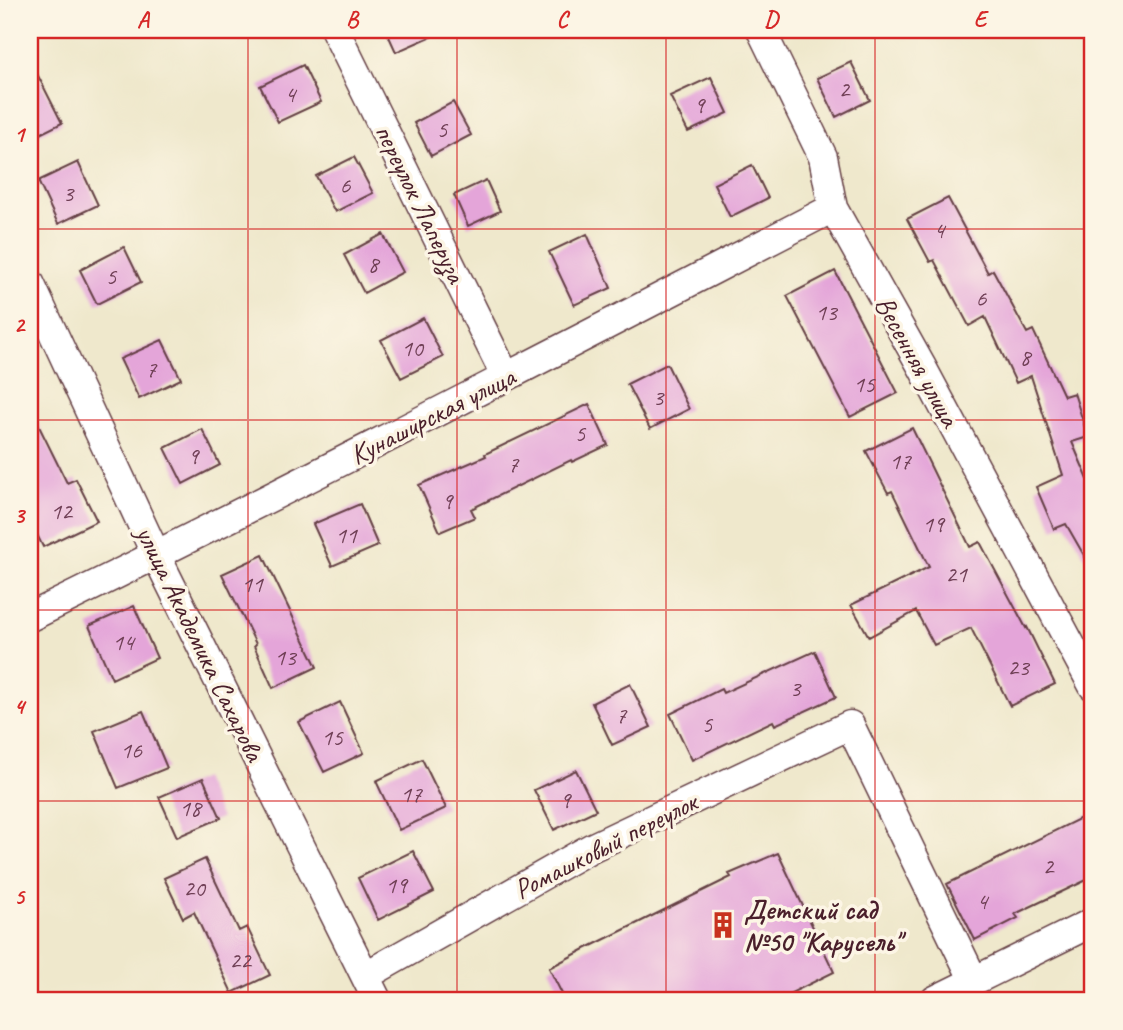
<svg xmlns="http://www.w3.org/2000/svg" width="1123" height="1030" font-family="Caveat,sans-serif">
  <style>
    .building { fill: #e4a5d9 }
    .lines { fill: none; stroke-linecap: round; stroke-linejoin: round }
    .minor-casing { stroke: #633d43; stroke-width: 31 }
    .minor { stroke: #fff; stroke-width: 28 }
    .grid { fill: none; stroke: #d62828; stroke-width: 2; stroke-opacity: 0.55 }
    .labels { text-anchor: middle; stroke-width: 7; stroke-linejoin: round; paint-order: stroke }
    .number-label { font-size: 24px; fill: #704056 }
    .street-label { font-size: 28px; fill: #4a1f2b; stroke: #fcf5e5 }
    .poi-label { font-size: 28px; font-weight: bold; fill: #4a1f2b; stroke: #fcf5e5; text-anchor: start }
    .neatline { fill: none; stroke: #d62828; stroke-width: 2.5 }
    .grid-label { font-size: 23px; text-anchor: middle; font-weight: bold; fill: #d62828 }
  </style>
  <rect width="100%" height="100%" fill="#fcf5e5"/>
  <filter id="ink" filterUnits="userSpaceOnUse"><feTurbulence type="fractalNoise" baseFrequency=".0143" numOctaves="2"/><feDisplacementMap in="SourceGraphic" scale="14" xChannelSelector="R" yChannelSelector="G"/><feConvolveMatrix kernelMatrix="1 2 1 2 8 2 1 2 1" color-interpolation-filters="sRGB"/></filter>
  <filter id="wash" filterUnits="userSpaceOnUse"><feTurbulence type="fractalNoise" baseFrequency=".00686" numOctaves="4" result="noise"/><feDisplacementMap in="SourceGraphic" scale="28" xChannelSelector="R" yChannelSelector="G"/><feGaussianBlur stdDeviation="1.57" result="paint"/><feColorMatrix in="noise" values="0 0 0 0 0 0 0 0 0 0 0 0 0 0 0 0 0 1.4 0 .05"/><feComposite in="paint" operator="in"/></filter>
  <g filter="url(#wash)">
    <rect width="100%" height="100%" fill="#efe8cc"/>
    <g id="blocks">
      <path class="building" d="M 386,30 L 446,30 L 396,52 Z
        M 30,60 L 62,123 L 30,139 Z
        M 851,62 L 870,100 L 836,117 L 817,78 Z
        M 303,65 L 321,102 L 278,122 L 260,86 Z
        M 711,77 L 728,113 L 688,132 L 670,96 Z
        M 453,102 L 471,135 L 431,156 L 414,123 Z
        M 354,157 L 373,193 L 335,212 L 316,176 Z
        M 78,162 L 98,205 L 58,224 L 38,181 Z
        M 752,165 L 768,198 L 730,217 L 714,184 Z
        M 486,180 L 500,211 L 468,226 L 454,195 Z
        M 948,198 L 988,273 L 993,270 L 1027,333 L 1033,330 L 1064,396 L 1074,393 L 1088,437 L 1072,442 L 1093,491 L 1093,571 L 1066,524 L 1054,529 L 1036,487 L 1063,475 L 1031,376 L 1016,383 L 985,317 L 969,326 L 934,260 L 930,262 L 907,219 Z
        M 383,234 L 403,272 L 364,293 L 344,255 Z
        M 587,234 L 611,288 L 574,305 L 549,252 Z
        M 124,247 L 141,282 L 97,304 L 80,270 Z
        M 835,271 L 898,393 L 850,417 L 787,296 Z
        M 423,318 L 443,357 L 401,378 L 381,340 Z
        M 162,340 L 181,379 L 139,399 L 120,359 Z
        M 667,364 L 689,409 L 650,429 L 627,384 Z
        M 589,404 L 608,445 L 572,462 L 571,460 L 471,509 L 475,517 L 440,532 L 419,485 L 486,456 L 485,454 Z
        M 30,408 L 67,483 L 76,479 L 97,521 L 43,547 L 30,520 Z
        M 912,428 L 970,547 L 980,542 L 1026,628 L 1027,627 L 1055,684 L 1010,706 L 971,628 L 934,645 L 916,611 L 869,637 L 851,605 L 929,567 L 892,491 L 888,493 L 866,451 Z
        M 202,429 L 220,465 L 183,484 L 165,448 Z
        M 360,504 L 378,546 L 332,566 L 313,524 Z
        M 263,555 L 317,667 L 273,688 L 254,646 L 256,644 L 222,574 Z
        M 134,606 L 157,658 L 112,679 L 89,626 Z
        M 815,651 L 836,697 L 775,725 L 773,721 L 692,760 L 670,714 L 721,689 L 723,693 Z
        M 630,684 L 651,727 L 612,745 L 592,703 Z
        M 340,702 L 364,753 L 324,772 L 299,722 Z
        M 143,711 L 167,768 L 118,788 L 94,731 Z
        M 422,759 L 446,808 L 399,830 L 376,781 Z
        M 576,770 L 596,810 L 554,830 L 534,790 Z
        M 203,778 L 221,818 L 177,837 L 159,797 Z
        M 1093,812 L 1093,877 L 1015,914 L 1018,918 L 975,940 L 947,884 Z
        M 413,851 L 434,892 L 378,920 L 358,878 Z
        M 778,853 L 834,972 L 777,1000 L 565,1000 L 549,968 L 585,949 L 731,877 L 729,874 Z
        M 205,859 L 239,931 L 247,927 L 270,975 L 232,993 L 194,912 L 183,918 L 164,878 Z"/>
    </g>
  </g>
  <g filter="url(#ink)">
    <use href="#blocks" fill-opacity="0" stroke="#633d43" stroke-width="2"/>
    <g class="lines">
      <defs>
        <path id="minor" d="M 335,30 L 506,377
          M 761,30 L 823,157 L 833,208 L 922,367 L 1093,686
          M 30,283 L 156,555 L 377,1000
          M 30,617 C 300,485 566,346 833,208
          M 365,976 L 591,848 L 850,725 L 974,981
          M 935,1000 L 1093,922"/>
      </defs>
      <use href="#minor" class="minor-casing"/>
      <use href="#minor" class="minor"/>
    </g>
  </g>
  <path class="grid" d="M 248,30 L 248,1000M 457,30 L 457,1000M 666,30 L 666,1000M 875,30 L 875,1000M 30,229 L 1093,229M 30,420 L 1093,420M 30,610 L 1093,610M 30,801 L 1093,801"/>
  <defs>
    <symbol id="building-bare" viewBox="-9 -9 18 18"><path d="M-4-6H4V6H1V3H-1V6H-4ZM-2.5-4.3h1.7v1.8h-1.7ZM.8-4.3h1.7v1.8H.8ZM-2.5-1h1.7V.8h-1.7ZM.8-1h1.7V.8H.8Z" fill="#c8321e" stroke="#fcf5e5" stroke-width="2.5" paint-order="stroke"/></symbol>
  </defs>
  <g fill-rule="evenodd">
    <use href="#building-bare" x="704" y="906" width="38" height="38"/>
  </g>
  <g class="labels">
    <g class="number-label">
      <text x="844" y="97">2</text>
      <text x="290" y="102">4</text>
      <text x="699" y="113">9</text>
      <text x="442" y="137">5</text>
      <text x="345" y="193">6</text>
      <text x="68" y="201">3</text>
      <text x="939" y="238">4</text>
      <text x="373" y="272">8</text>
      <text x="111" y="284">5</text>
      <text x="981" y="306">6</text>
      <text x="826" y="320">13</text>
      <text x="412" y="356">10</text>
      <text x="1025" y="365">8</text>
      <text x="151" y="377">7</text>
      <text x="864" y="392">15</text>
      <text x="658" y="405">3</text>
      <text x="580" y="441">5</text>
      <text x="193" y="464">9</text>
      <text x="900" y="469">17</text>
      <text x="513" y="472">7</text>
      <text x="447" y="509">9</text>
      <text x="61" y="519">12</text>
      <text x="933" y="532">19</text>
      <text x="346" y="543">11</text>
      <text x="956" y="582">21</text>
      <text x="252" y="592">11</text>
      <text x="123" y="650">14</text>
      <text x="285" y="665">13</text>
      <text x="1018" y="675">23</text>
      <text x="795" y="696">3</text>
      <text x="621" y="723">7</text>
      <text x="707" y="732">5</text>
      <text x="332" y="745">15</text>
      <text x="131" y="758">16</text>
      <text x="411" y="802">17</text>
      <text x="565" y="808">9</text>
      <text x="190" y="816">18</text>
      <text x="1048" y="874">2</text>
      <text x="396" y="893">19</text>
      <text x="194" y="896">20</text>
      <text x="982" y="909">4</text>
      <text x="240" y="968">22</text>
    </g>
    <g class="street-label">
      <text transform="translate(421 203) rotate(64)" y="10">переулок Лаперуза</text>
      <text transform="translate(918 361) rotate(61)" y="10">Весенняя улица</text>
      <text transform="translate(432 415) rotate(-27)" y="10">Кунаширская улица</text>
      <text transform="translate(201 643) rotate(64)" y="10">улица Академика Сахарова</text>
      <text transform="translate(605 845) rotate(-27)" y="10">Ромашковый переулок</text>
    </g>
    <g class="poi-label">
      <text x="744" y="919">Детский сад<tspan x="744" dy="32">№50 "Карусель"</tspan></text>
    </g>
  </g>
  <rect width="1123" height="1030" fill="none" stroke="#fcf5e5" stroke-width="77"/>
  <rect x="38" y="38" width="1046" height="954" class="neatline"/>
  <g class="grid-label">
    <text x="143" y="27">A</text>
    <text x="352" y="27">B</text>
    <text x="562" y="27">C</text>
    <text x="771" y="27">D</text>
    <text x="980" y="27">E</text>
    <text x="19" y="142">1</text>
    <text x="19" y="332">2</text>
    <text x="19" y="523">3</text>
    <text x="19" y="714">4</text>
    <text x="19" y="904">5</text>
  </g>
</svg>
